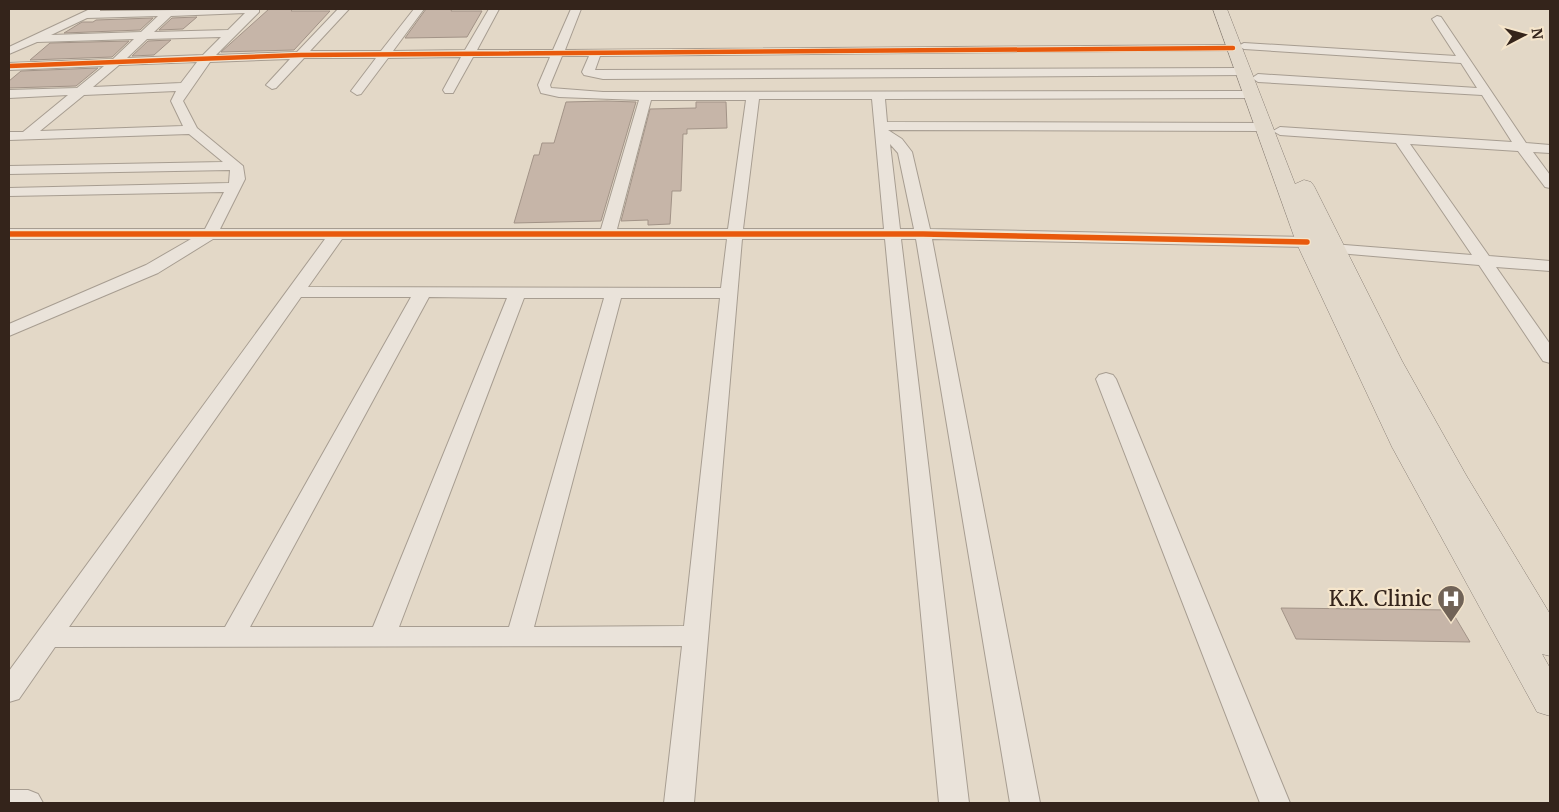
<svg xmlns="http://www.w3.org/2000/svg" width="1559" height="812" font-family="Merriweather,serif">
  <style>
    .building { fill: #c6b5a8; stroke: #a29387 }
    .lines { fill: none; stroke-linecap: round; stroke-linejoin: round }
    .minor-casing { stroke: #a79d91; stroke-width: 2 }
    .primary-casing { stroke: #8c8278; stroke-width: 1 }
    .minor { fill: #eae3da; fill-rule: evenodd }
    .primary { fill: #e2d9cb; fill-rule: evenodd }
    .cycleway-far1-casing { stroke: #f5e5cb; stroke-width: 6 }
    .cycleway-casing { stroke: #f5e5cb; stroke-width: 8 }
    .cycleway-far1 { stroke: #e8590c; stroke-width: 4.5 }
    .cycleway { stroke: #e8590c; stroke-width: 5.5 }
    .labels { text-anchor: middle; stroke-width: 4.5; stroke-linejoin: round; paint-order: stroke }
    .near-poi-label { font-size: 21px; fill: #34241b; stroke: #f5e5cb; text-anchor: end }
  </style>
  <rect width="100%" height="100%" fill="#e3d8c7"/>
  <path class="building" d="M 269,9 L 293,9 L 291,11 L 330,11 L 294,50 L 221,52 Z
    M 426,9 L 452,9 L 451,11 L 482,11 L 467,37 L 405,38 Z
    M 197,17 L 183,29 L 159,30 L 172,18 Z
    M 153,18 L 140,30 L 64,33 L 82,22 L 93,22 L 96,20 Z
    M 171,40 L 154,55 L 132,56 L 148,41 Z
    M 129,41 L 112,57 L 30,60 L 50,43 Z
    M 98,68 L 76,86 L 9,88 L 9,81 L 21,71 Z
    M 607,101 L 636,102 L 601,221 L 514,223 L 534,155 L 539,155 L 542,143 L 554,143 L 566,102 Z
    M 696,102 L 726,102 L 727,128 L 687,129 L 687,134 L 683,134 L 681,191 L 672,191 L 670,224 L 648,225 L 648,220 L 621,221 L 650,109 L 696,108 Z
    M 1281,608 L 1451,610 L 1470,642 L 1296,639 Z"/>
  <g class="lines">
    <defs>
      <path id="minor" d="M 90,9 L 100,9 L 100,11 L 259,9 L 259,12 L 216,55 L 297,52 L 338,9 L 349,9 L 310,51 L 381,51 L 414,9 L 424,9 L 393,51 L 465,50 L 489,9 L 499,9 L 477,50 L 553,50 L 571,9 L 581,9 L 565,50 L 1233,45 L 1239,48 L 1237,50 L 600,56 L 595,70 L 1242,68 L 1246,69 L 1246,75 L 603,79 L 584,75 L 582,72 L 589,56 L 562,56 L 550,85 L 551,88 L 603,92 L 1251,91 L 1257,95 L 1255,98 L 885,99 L 887,122 L 1263,123 L 1270,127 L 1263,131 L 888,130 L 902,139 L 912,152 L 930,229 L 1307,237 L 1315,242 L 1307,247 L 932,239 L 1040,803 L 1010,803 L 916,239 L 901,239 L 969,803 L 939,803 L 885,239 L 742,239 L 694,803 L 664,803 L 682,646 L 55,647 L 19,699 L 9,702 L 9,671 L 325,239 L 213,239 L 158,273 L 9,336 L 9,324 L 146,265 L 191,239 L 9,239 L 9,229 L 205,229 L 224,192 L 9,196 L 9,188 L 229,183 L 230,170 L 9,174 L 9,166 L 223,162 L 189,134 L 9,140 L 9,132 L 23,132 L 68,95 L 9,98 L 9,90 L 77,88 L 104,66 L 9,70 L 9,63 L 113,59 L 134,39 L 37,42 L 9,54 L 9,47 ZM 245,13 L 228,30 L 154,32 L 171,16 ZM 158,16 L 141,32 L 51,35 L 87,18 ZM 221,37 L 203,55 L 127,58 L 147,39 ZM 461,57 L 443,90 L 445,93 L 453,93 L 473,57 L 550,57 L 538,85 L 541,93 L 559,97 L 639,100 L 601,229 L 220,229 L 245,179 L 243,166 L 197,128 L 183,101 L 210,62 L 290,59 L 266,85 L 272,89 L 276,88 L 304,58 L 376,58 L 351,91 L 357,95 L 361,94 L 388,58 ZM 197,62 L 181,83 L 93,87 L 119,65 ZM 176,91 L 171,101 L 183,126 L 40,131 L 84,95 ZM 759,99 L 872,99 L 884,229 L 743,229 ZM 651,100 L 746,100 L 728,229 L 617,229 ZM 890,144 L 898,153 L 914,229 L 900,229 ZM 342,239 L 727,239 L 721,288 L 308,287 ZM 301,297 L 411,297 L 225,627 L 69,627 ZM 429,297 L 507,298 L 373,627 L 250,627 ZM 524,298 L 604,298 L 509,627 L 399,627 ZM 621,298 L 720,298 L 684,626 L 534,627 Z
        M 1437,16 L 1441,17 L 1526,143 L 1550,145 L 1550,153 L 1533,152 L 1550,175 L 1550,188 L 1545,187 L 1518,151 L 1410,144 L 1489,256 L 1550,261 L 1550,271 L 1496,267 L 1550,344 L 1550,363 L 1543,361 L 1479,265 L 1326,252 L 1324,249 L 1326,246 L 1332,244 L 1472,255 L 1396,143 L 1280,135 L 1273,131 L 1280,127 L 1512,142 L 1482,95 L 1258,82 L 1252,78 L 1258,74 L 1477,88 L 1461,63 L 1244,49 L 1238,46 L 1244,43 L 1456,56 L 1432,19 Z
        M 1106,373 L 1113,375 L 1116,379 L 1290,803 L 1260,803 L 1096,379 L 1099,375 Z
        M 9,790 L 28,790 L 38,794 L 43,803 L 9,803 Z"/>
      <path id="primary" d="M 1213,9 L 1227,9 L 1295,184 L 1304,180 L 1311,182 L 1314,186 L 1402,361 L 1466,475 L 1550,614 L 1550,656 L 1542,654 L 1550,668 L 1550,716 L 1537,712 L 1392,447 L 1296,242 Z"/>
    </defs>
    <use href="#minor" class="minor-casing"/>
    <use href="#primary" class="primary-casing"/>
    <use href="#minor" class="minor"/>
    <use href="#primary" class="primary"/>
    <defs>
      <path id="cycleway-far1" d="M 9,66 L 301,55 L 1233,48"/>
      <path id="cycleway" d="M 9,234 L 923,234 L 1307,242"/>
    </defs>
    <use href="#cycleway-far1" class="cycleway-far1-casing"/>
    <use href="#cycleway" class="cycleway-casing"/>
    <use href="#cycleway-far1" class="cycleway-far1"/>
    <use href="#cycleway" class="cycleway"/>
  </g>
  <defs>
    <symbol id="hospital-pin" viewBox="-11 -11 22 30"><path d="M0 17L-7.5 6A9.5 9.5 0 1 1 7.5 6Z" fill="#716357" stroke="#f5e5cb"/><path d="M-5-5h3v3.5h4V-5h3V5h-3V1.5h-4V5h-3Z" fill="#fff"/></symbol>
  </defs>
  <g fill-rule="evenodd">
    <use href="#hospital-pin" x="1435" y="583" width="32" height="43"/>
  </g>
  <g class="labels">
    <g class="near-poi-label">
      <text x="1432" y="606">K.K. Clinic</text>
    </g>
  </g>
  <rect width="1559" height="812" fill="none" stroke="#34241b" stroke-width="20"/>
  <g transform="translate(1524 35) rotate(84)" stroke="#f5e5cb" stroke-width="4" paint-order="stroke">
  <path d="M0-4L9 19L0 12L-9 19Z" fill="#34241b"/>
  <text y="-8" font-size="14" font-weight="bold" text-anchor="middle" fill="#34241b">N</text>
  </g>
</svg>
